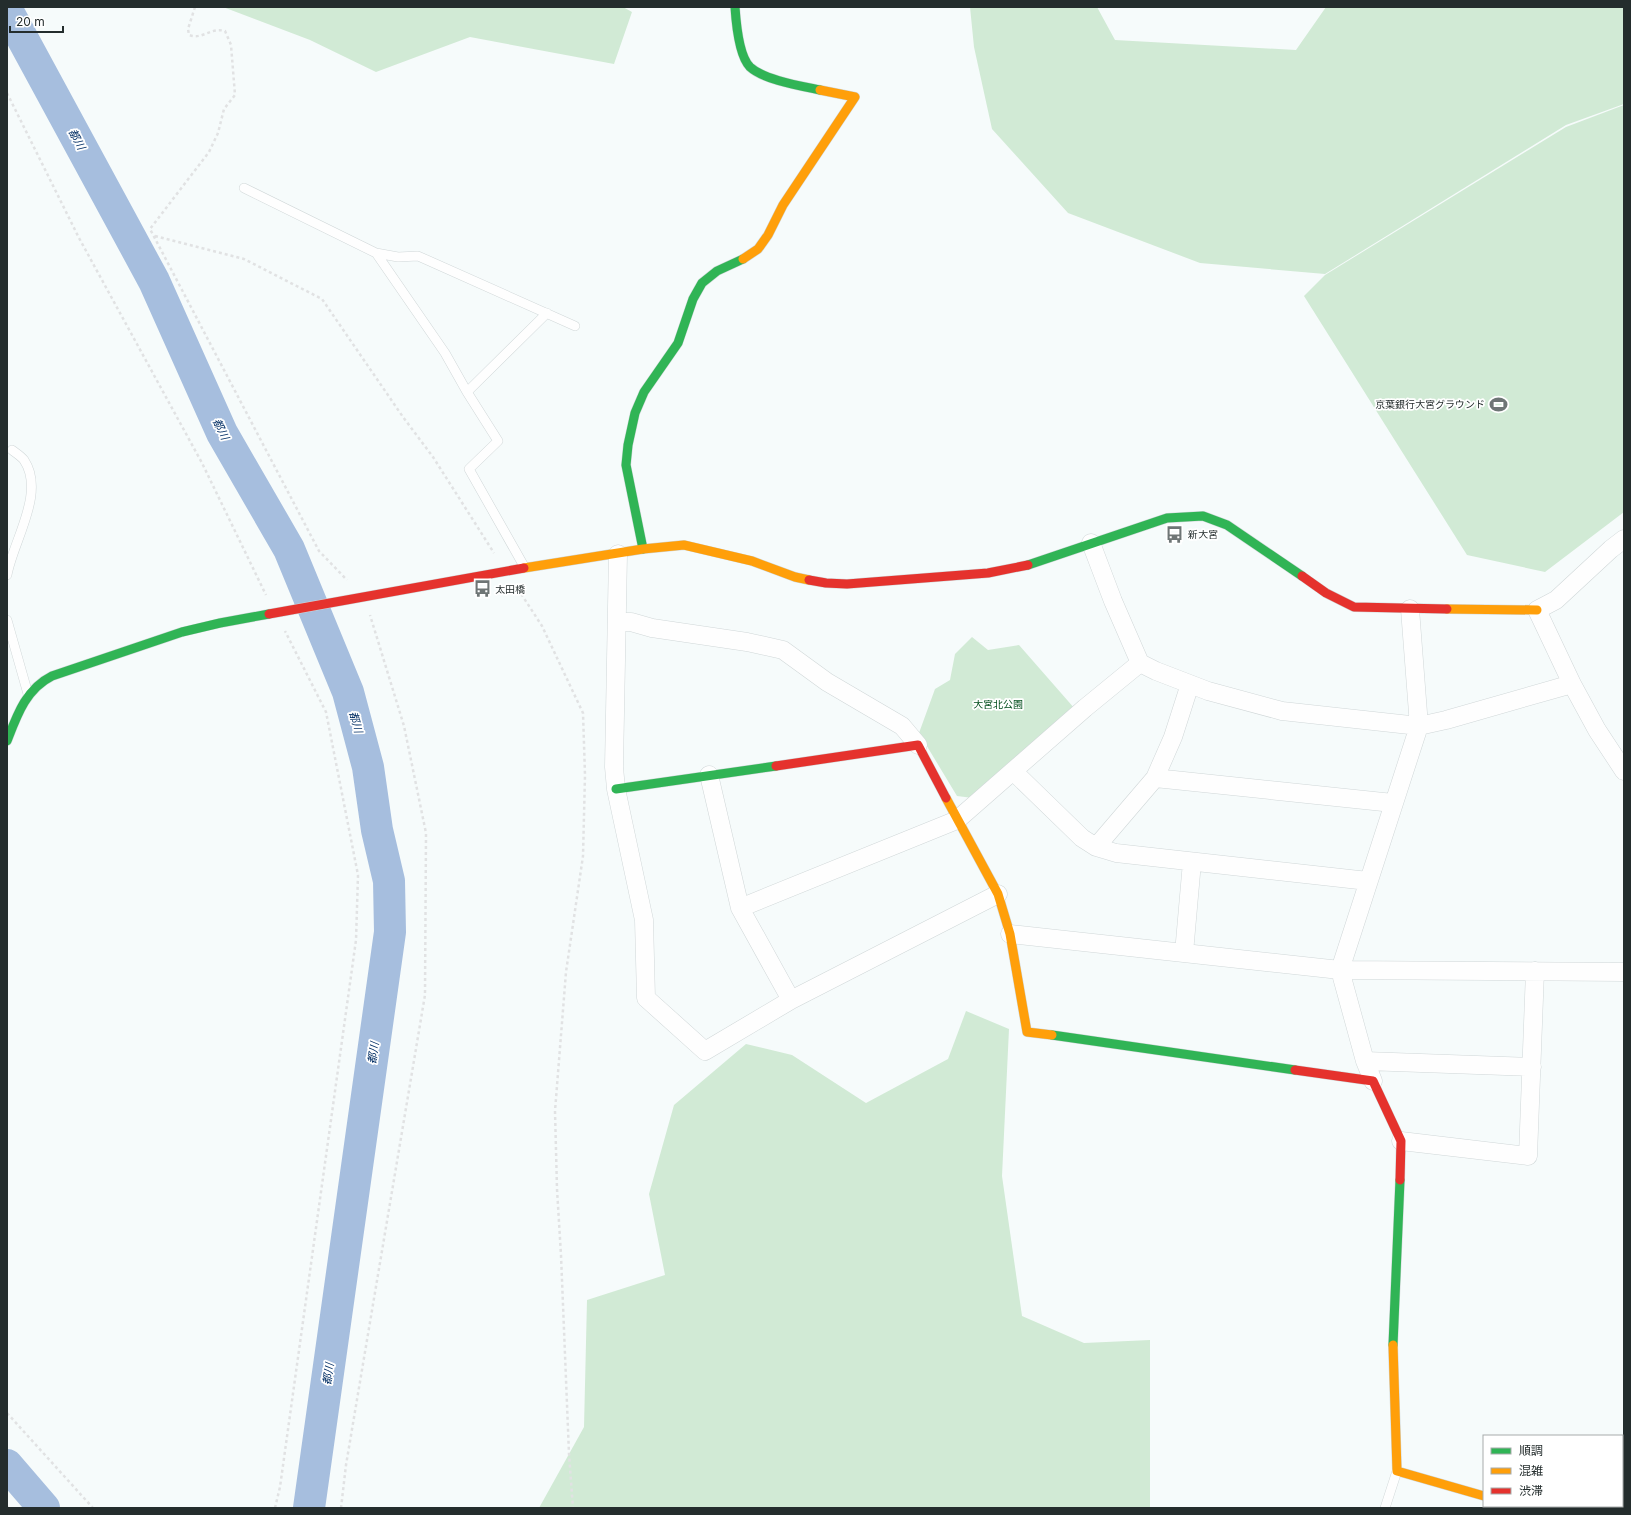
<svg xmlns="http://www.w3.org/2000/svg" width="1631" height="1515" font-family="Inter,'Noto Sans JP',sans-serif">
  <style>
    .green { fill: #d1ead5 }
    .lines { fill: none; stroke-linecap: round; stroke-linejoin: round }
    .river { stroke: #a6bede; stroke-width: 32 }
    .lane-casing { stroke: #d0d7d8; stroke-width: 10 }
    .street-casing { stroke: #d0d7d8; stroke-width: 19 }
    .fast-casing { stroke: #d0d7d8; stroke-width: 10 }
    .slow-casing { stroke: #d0d7d8; stroke-width: 10 }
    .jam-casing { stroke: #d0d7d8; stroke-width: 10 }
    .path { stroke: #e1e2e3; stroke-width: 2.5; stroke-dasharray: 3 3; stroke-linecap: butt }
    .lane { stroke: #fefefe; stroke-width: 9 }
    .street { stroke: #fefefe; stroke-width: 18 }
    .fast { stroke: #30b455; stroke-width: 9 }
    .slow { stroke: #ff9f0a; stroke-width: 9 }
    .jam { stroke: #e5322d; stroke-width: 9 }
    .labels { text-anchor: middle; stroke-width: 3.5; stroke-linejoin: round; paint-order: stroke }
    .poi-label { font-size: 10px; fill: #242d2d; stroke: #fff; text-anchor: start }
    .park-label { font-size: 10px; fill: #014d1b; stroke: #fff }
    .water-label { font-size: 11px; font-style: italic; fill: #032f65; stroke: #fff }
  </style>
  <rect width="100%" height="100%" fill="#f6fbfb"/>
  <path class="green" d="M 223,7 L 623,7 L 632,12 L 614,64 L 470,37 L 376,72 L 310,40 Z
    M 970,7 L 1097,7 L 1115,40 L 1296,50 L 1326,7 L 1624,7 L 1624,104 L 1566,125 L 1325,274 L 1200,263 L 1068,213 L 992,129 L 974,47 Z
    M 1624,105 L 1624,512 L 1545,572 L 1467,555 L 1304,296 L 1325,275 L 1566,127 Z
    M 972,637 L 988,650 L 1019,645 L 1075,709 L 973,798 L 957,796 L 919,733 L 935,689 L 950,680 L 955,654 Z
    M 966,1011 L 1009,1029 L 1002,1176 L 1022,1316 L 1084,1343 L 1150,1340 L 1150,1508 L 539,1508 L 584,1427 L 587,1300 L 665,1275 L 649,1194 L 674,1105 L 746,1044 L 792,1055 L 866,1103 L 948,1059 Z"/>
  <g class="lines">
    <path class="river" d="M 7,10 L 154,281 L 222,433 L 289,549 L 348,692 L 368,767 L 377,830 L 389,881 L 390,932 L 309,1508
      M 7,1465 L 44,1508"/>
    <defs>
      <path id="lane" d="M 244,188 L 376,253 L 445,353 L 467,392 L 498,441 L 469,469 L 525,568
        M 376,253 L 398,257 L 418,256 L 575,326
        M 467,392 L 547,313
        M 7,575 C 13,541 46,493 24,460 C 21,456 16,453 12,450
        M 7,620 L 28,694
        M 1385,1508 L 1397,1471"/>
      <path id="street" d="M 1624,539 L 1611,549 L 1556,600 L 1537,610 L 1572,684 L 1597,730 L 1624,771
        M 1091,543 L 1113,601 L 1140,663 L 1156,671 L 1208,691 L 1282,711 L 1419,726 L 1446,720 L 1572,684
        M 618,554 L 614,767 L 616,789 L 644,920 L 646,998 L 705,1051 L 791,1000 L 998,894
        M 617,622 L 631,622 L 652,628 L 747,642 L 783,650 L 827,682 L 902,726 L 918,745
        M 1013,771 L 1082,838 L 1096,847 L 1116,853 L 1368,881
        M 709,775 L 740,908 L 791,1000
        M 1155,778 L 1393,803
        M 1096,847 L 1155,778 L 1173,737 L 1190,684
        M 740,908 L 957,820 L 1085,708 L 1140,663
        M 1010,934 L 1340,970 L 1624,972
        M 1184,953 L 1192,862
        M 1365,1061 L 1532,1067
        M 1373,1081 L 1365,1061 L 1340,970 L 1419,726 L 1410,609
        M 1401,1141 L 1528,1156 L 1535,971
        M 1555,1506 L 1578,1508"/>
      <path id="fast" d="M 735,7 C 736,22 739,56 750,67 C 764,80 801,86 820,90
        M 643,549 L 626,465 L 628,445 L 635,413 L 644,392 L 678,343 L 693,299 L 702,283 L 717,271 L 743,259
        M 1028,565 L 1167,518 L 1203,516 L 1227,525 L 1302,576
        M 7,741 C 17,715 26,689 52,676 L 182,632 L 220,623 L 269,614
        M 616,789 L 776,766
        M 1052,1035 L 1295,1070
        M 1393,1345 L 1400,1180"/>
      <path id="slow" d="M 743,259 L 758,249 L 768,235 L 783,205 L 855,97 L 820,90
        M 524,568 L 643,549 L 684,545 L 752,561 L 795,577 L 809,580
        M 1447,609 L 1537,610
        M 946,798 L 998,894 L 1010,934 L 1027,1032 L 1052,1035
        M 1393,1345 L 1397,1471 L 1484,1496"/>
      <path id="jam" d="M 1302,576 L 1326,593 L 1354,607 L 1447,609
        M 809,580 L 826,583 L 847,584 L 988,573 L 1028,565
        M 269,614 L 524,568
        M 776,766 L 918,745 L 946,798
        M 1295,1070 L 1373,1081 L 1401,1141 L 1400,1180"/>
    </defs>
    <use href="#lane" class="lane-casing"/>
    <use href="#street" class="street-casing"/>
    <use href="#fast" class="fast-casing"/>
    <use href="#slow" class="slow-casing"/>
    <use href="#jam" class="jam-casing"/>
    <path class="path" d="M 195,7 L 188,29 L 189,35 C 203,40 210,27 225,31 L 231,45 L 235,95 L 224,109 L 218,133 L 209,152 L 150,229 L 319,551 L 347,580
      M 7,93 L 79,238 L 202,463 L 266,595
      M 155,236 L 244,259 L 322,299 L 403,417 L 433,457 L 494,553
      M 518,589 L 542,626 L 583,713 L 585,775 L 583,856 L 566,972 L 555,1111 L 557,1189 L 561,1255 L 569,1454 L 573,1508
      M 7,1413 L 93,1508
      M 7,1506 L 8,1508
      M 275,1508 L 280,1487 L 356,940 L 358,875 L 326,712 L 285,631
      M 341,1508 L 346,1465 L 425,995 L 426,833 L 404,726 L 370,615"/>
    <use href="#lane" class="lane"/>
    <use href="#street" class="street"/>
    <use href="#fast" class="fast"/>
    <use href="#slow" class="slow"/>
    <use href="#jam" class="jam"/>
  </g>
  <defs>
    <symbol id="stadium-bare" viewBox="-9 -9 18 18"><path d="M0-5a6.5 5 0 1 0 0 10a6.5 5 0 1 0 0-10ZM-3.5-1.8h7v3.6h-7Z" fill="#6e7575" stroke="#fff" stroke-width="2.5" paint-order="stroke"/></symbol>
    <symbol id="bus-bare" viewBox="-9 -9 18 18"><path d="M-5-6H5V4H4V6H2V4H-2V6H-4V4H-5ZM-3.5-4V0h7V-4ZM-3.5 1.2v1.5H-2V1.2ZM2 1.2v1.5H3.5V1.2Z" fill="#6e7575" stroke="#fff" stroke-width="2.5" paint-order="stroke"/></symbol>
  </defs>
  <g fill-rule="evenodd">
    <use href="#stadium-bare" x="1486" y="392" width="25" height="25"/>
    <use href="#bus-bare" x="1162" y="522" width="25" height="25"/>
    <use href="#bus-bare" x="470" y="576" width="25" height="25"/>
  </g>
  <g class="labels">
    <g class="poi-label">
      <text x="1485" y="408" text-anchor="end">京葉銀行大宮グラウンド</text>
      <text x="1188" y="538">新大宮</text>
      <text x="495" y="593">太田橋</text>
    </g>
    <g class="park-label">
      <text x="998" y="708">大宮北公園</text>
    </g>
    <g class="water-label">
      <text transform="translate(77 139) rotate(62)" y="4">都川</text>
      <text transform="translate(221 429) rotate(64)" y="4">都川</text>
      <text transform="translate(356 722) rotate(75)" y="4">都川</text>
      <text transform="translate(373 1053) rotate(-82)" y="4">都川</text>
      <text transform="translate(328 1374) rotate(-82)" y="4">都川</text>
    </g>
  </g>
  <rect width="1631" height="1515" fill="none" stroke="#242d2d" stroke-width="16"/>
  <rect x="1483" y="1435" width="140" height="72" fill="#ffffff" stroke="#a7abab"/>
  <rect x="1491" y="1448" width="20" height="6" fill="#30b455" stroke="#a7abab"/>
  <text x="1519" y="1455" font-size="12" fill="#242d2d">順調</text>
  <rect x="1491" y="1468" width="20" height="6" fill="#ff9f0a" stroke="#a7abab"/>
  <text x="1519" y="1475" font-size="12" fill="#242d2d">混雑</text>
  <rect x="1491" y="1488" width="20" height="6" fill="#e5322d" stroke="#a7abab"/>
  <text x="1519" y="1495" font-size="12" fill="#242d2d">渋滞</text>
  <path d="M10 26v6h53v-6" fill="none" stroke="#242d2d" stroke-width="2"/>
  <text x="16" y="26" font-size="12" fill="#242d2d" stroke="#ffffff" stroke-width="3" paint-order="stroke">20 m</text>
</svg>
